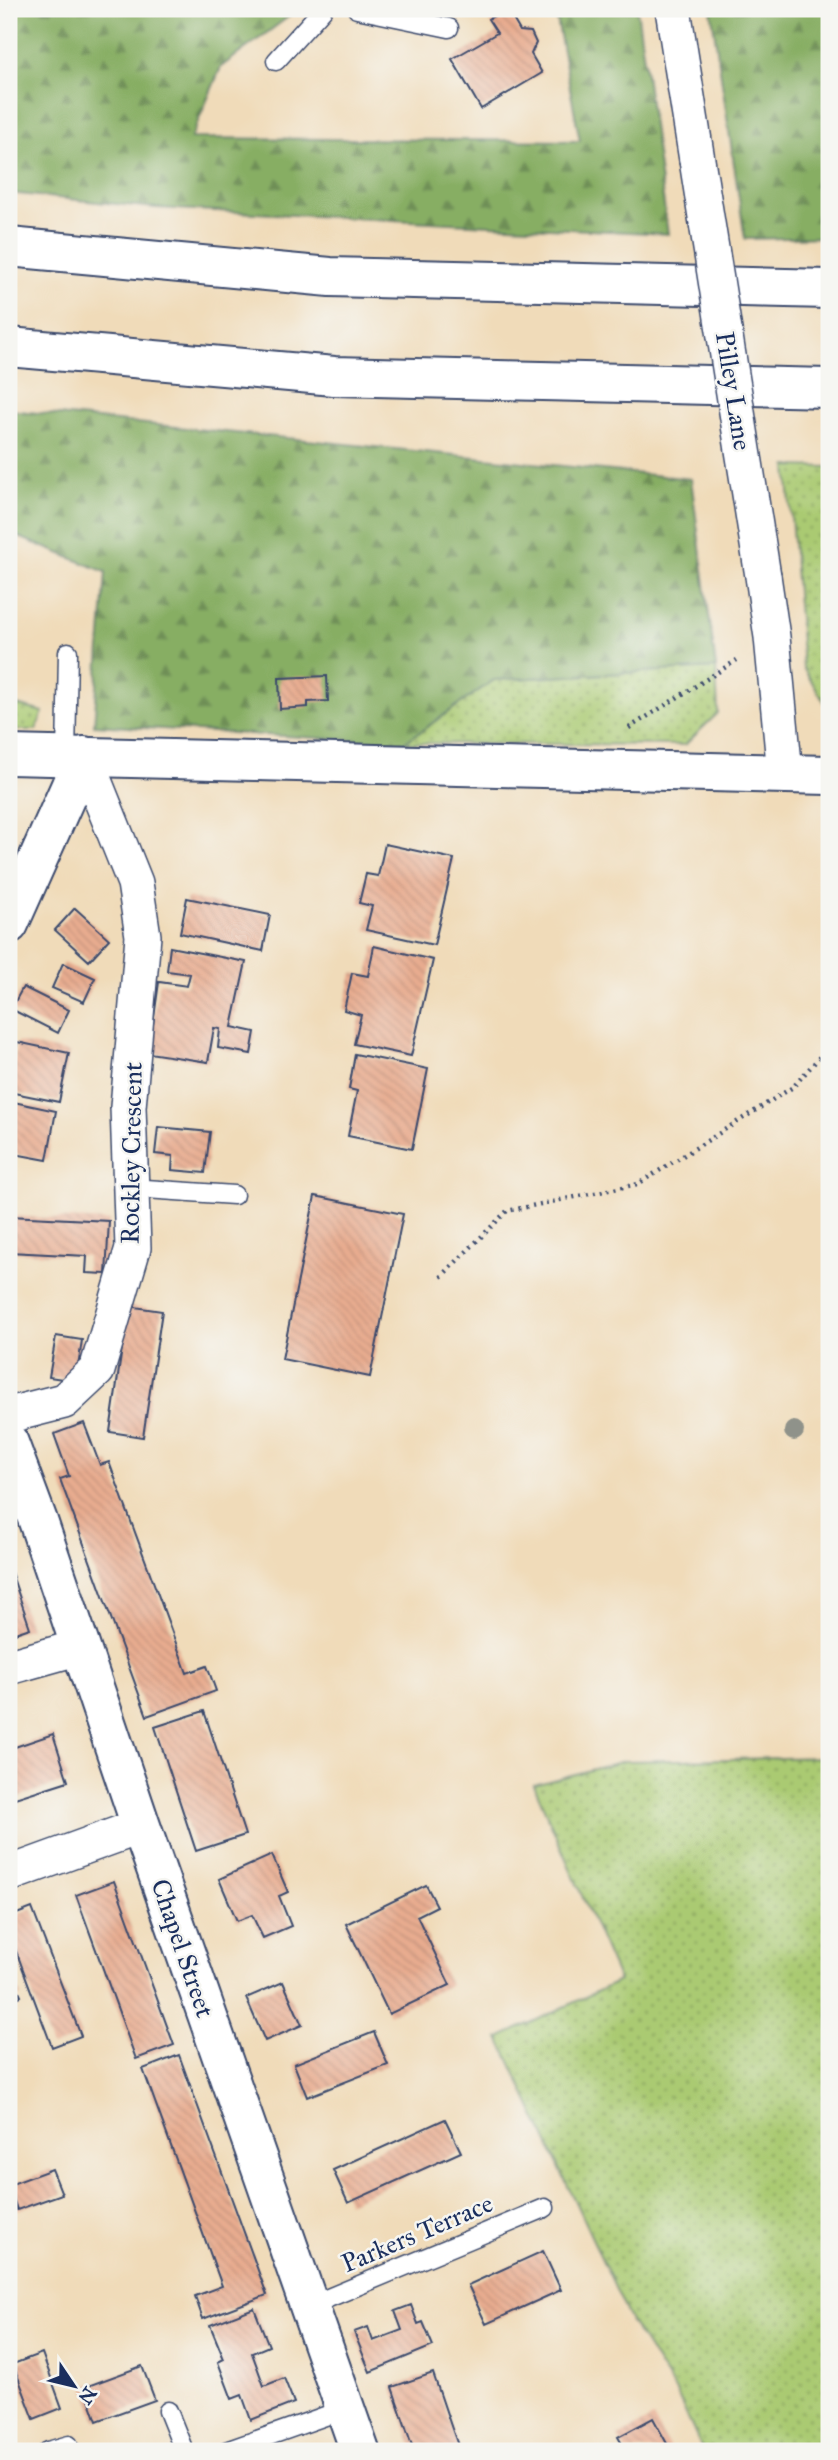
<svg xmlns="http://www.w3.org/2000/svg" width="838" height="2460" font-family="'IM FELL Great Primer',serif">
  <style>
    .grass { fill: url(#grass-dots); stroke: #627c68; stroke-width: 2 }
    .forest { fill: url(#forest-firs); stroke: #516e61; stroke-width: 2 }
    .building { fill: url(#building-back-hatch) }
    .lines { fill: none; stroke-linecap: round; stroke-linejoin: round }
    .lane-casing { stroke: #3b496c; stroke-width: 21 }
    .street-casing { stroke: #3b496c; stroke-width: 38 }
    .secondary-casing { stroke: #3b496c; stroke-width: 42 }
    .highway-casing { stroke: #3b496c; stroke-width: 42 }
    .path { stroke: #3b496c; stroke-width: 4.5; stroke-dasharray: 2 5; stroke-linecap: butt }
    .lane { stroke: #fff; stroke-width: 18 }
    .street { stroke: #fff; stroke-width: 35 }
    .secondary { stroke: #fff; stroke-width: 38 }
    .highway { stroke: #fff; stroke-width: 38 }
    .street-bridge-casing { stroke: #3b496c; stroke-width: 38; stroke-linecap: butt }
    .street-bridge { stroke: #fff; stroke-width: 35 }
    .tree { fill: #8f928a }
    .labels { text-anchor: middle; stroke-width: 5; stroke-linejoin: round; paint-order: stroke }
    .street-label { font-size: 26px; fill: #1b2f5e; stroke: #f6f6f2 }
  </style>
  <defs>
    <pattern id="grass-dots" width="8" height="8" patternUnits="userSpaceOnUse" patternTransform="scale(1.75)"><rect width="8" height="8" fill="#aaca72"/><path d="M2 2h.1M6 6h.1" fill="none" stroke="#8aa461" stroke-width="1.8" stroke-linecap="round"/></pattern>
    <pattern id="forest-firs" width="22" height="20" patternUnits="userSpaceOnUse" patternTransform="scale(1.75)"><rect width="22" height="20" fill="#87ae64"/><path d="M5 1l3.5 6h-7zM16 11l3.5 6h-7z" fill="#6e8e56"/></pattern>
    <pattern id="building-back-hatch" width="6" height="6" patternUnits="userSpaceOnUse" patternTransform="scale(1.75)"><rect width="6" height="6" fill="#e8ac8f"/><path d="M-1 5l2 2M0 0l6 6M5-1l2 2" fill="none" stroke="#c6947e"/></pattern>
  </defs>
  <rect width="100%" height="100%" fill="#f6f6f2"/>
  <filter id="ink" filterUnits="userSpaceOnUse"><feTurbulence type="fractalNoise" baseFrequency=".0143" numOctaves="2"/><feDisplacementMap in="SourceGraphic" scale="14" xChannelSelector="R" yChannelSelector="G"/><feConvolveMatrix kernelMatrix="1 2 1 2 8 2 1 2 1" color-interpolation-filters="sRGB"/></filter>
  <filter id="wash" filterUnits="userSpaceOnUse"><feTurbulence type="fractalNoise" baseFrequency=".00686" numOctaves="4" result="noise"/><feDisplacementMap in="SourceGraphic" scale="28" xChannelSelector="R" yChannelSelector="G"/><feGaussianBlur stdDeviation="1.57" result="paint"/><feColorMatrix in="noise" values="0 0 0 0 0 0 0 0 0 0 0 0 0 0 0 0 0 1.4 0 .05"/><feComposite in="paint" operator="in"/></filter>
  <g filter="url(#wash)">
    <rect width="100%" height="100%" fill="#f0dbb9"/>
    <path class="grass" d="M 787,466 L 829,467 L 829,709 L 803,668 Z
      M 716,668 L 718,713 L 685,745 L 404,743 L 494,680 Z
      M 9,703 L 43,712 L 36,730 L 9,730 Z
      M 829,1757 L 829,2451 L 703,2451 L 676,2392 L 631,2322 L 499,2038 L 619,1981 L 534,1785 L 624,1761 Z"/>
    <path class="forest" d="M 9,9 L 299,9 L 221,67 L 191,138 L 580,141 L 555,9 L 637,9 L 668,234 L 156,208 L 9,193 Z
      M 711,9 L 829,9 L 829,237 L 745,239 Z
      M 9,410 L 691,479 L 716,668 L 494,680 L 404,743 L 94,725 L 106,572 L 9,533 Z"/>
    <g id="blocks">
      <path class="building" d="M 507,9 L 520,31 L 531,32 L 536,43 L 531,54 L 542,73 L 481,109 L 452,59 L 497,33 L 488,19 Z
        M 327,676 L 328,701 L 308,702 L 308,707 L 280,709 L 279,678 Z
        M 385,844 L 454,859 L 434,945 L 366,930 L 372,906 L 359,903 L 366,874 L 378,876 Z
        M 187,898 L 270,915 L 263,951 L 180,933 Z
        M 75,908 L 109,939 L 89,961 L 55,930 Z
        M 374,946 L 433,960 L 411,1056 L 354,1044 L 361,1015 L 344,1010 L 352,973 L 368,976 Z
        M 170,947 L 246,962 L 232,1027 L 255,1032 L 251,1054 L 218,1048 L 220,1029 L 214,1028 L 208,1062 L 149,1053 L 159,982 L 187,986 L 190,974 L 167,971 Z
        M 63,963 L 95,978 L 84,1002 L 52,988 Z
        M 23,987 L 69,1010 L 58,1033 L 11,1009 Z
        M 17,1042 L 69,1053 L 59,1102 L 9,1092 Z
        M 355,1054 L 428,1069 L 412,1149 L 348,1136 L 357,1091 L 349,1089 Z
        M 9,1101 L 56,1111 L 47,1160 L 9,1153 Z
        M 158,1127 L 210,1132 L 205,1173 L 172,1170 L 173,1156 L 155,1154 Z
        M 315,1196 L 403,1214 L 370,1377 L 282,1359 Z
        M 9,1216 L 109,1221 L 106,1274 L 86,1273 L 87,1256 L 9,1252 Z
        M 128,1306 L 162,1311 L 143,1437 L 110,1432 Z
        M 56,1336 L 82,1340 L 76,1381 L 49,1377 Z
        M 84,1423 L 100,1465 L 109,1462 L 187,1673 L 207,1666 L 216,1691 L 147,1716 L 60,1479 L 69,1476 L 54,1434 Z
        M 9,1566 L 30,1628 L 9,1635 Z
        M 204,1711 L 245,1835 L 196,1851 L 155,1727 Z
        M 53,1734 L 68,1781 L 9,1800 L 9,1749 Z
        M 272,1855 L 288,1892 L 279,1896 L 291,1926 L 263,1938 L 252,1915 L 237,1921 L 219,1879 Z
        M 114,1881 L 174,2045 L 136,2059 L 76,1895 Z
        M 426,1885 L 437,1906 L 417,1916 L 450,1985 L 389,2014 L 346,1924 Z
        M 32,1908 L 81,2036 L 52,2047 L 9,1932 L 9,1917 Z
        M 9,1970 L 21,1996 L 9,2002 Z
        M 283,1982 L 302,2025 L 265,2041 L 246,1998 Z
        M 374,2032 L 388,2065 L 307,2097 L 294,2064 Z
        M 179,2055 L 267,2295 L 203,2319 L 195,2296 L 222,2286 L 143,2069 Z
        M 445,2119 L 461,2152 L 348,2203 L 333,2170 Z
        M 52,2169 L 62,2194 L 17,2210 L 9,2185 Z
        M 543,2251 L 561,2290 L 486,2324 L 468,2285 Z
        M 411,2305 L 418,2324 L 423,2322 L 433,2346 L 370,2372 L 354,2332 L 368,2327 L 373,2341 L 402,2330 L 395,2311 Z
        M 254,2308 L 269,2346 L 252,2353 L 264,2386 L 284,2378 L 294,2403 L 251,2420 L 242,2395 L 232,2399 L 218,2362 L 224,2359 L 210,2325 Z
        M 42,2353 L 62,2408 L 34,2419 L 13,2364 Z
        M 142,2366 L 155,2400 L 97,2421 L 85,2387 Z
        M 433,2373 L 452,2429 L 460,2451 L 414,2451 L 392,2387 Z
        M 653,2418 L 671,2451 L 626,2451 L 618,2437 Z"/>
    </g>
  </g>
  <g filter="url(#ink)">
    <use href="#blocks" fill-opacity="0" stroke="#3b496c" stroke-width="2"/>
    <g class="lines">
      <defs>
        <path id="lane" d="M 357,9 L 449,28
          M 276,61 L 323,9
          M 66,756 L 68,652
          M 131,1188 L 234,1195
          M 309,2306 L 545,2208
          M 168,2411 L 184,2451
          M 48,2451 L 69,2445
          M 226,2451 L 345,2409"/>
        <path id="street" d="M 673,9 L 697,160
          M 763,576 L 772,637 L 785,774
          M 9,1415 L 64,1401 L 97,1370 L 133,1248 L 128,1107 L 143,936 L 135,883 L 84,756
          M 9,1667 L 80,1647
          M 9,1874 L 141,1826"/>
        <path id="secondary" d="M 9,755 L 829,775
          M 9,924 L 84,756
          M 9,1443 L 38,1521 L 141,1826 L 360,2451"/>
        <path id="highway" d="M 9,247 L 330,277 L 829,289
          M 9,347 L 334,376 L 829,388"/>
      </defs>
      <use href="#lane" class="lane-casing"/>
      <use href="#street" class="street-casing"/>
      <use href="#secondary" class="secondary-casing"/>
      <use href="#highway" class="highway-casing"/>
      <path class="path" d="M 817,9 L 829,14
        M 629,728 L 737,660
        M 441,1277 L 507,1211 L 638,1184 L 793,1087 L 829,1046"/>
      <use href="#lane" class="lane"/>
      <use href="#street" class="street"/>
      <use href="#secondary" class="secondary"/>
      <use href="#highway" class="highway"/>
      <defs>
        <path id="street-bridge" d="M 697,160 L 763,576"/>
      </defs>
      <use href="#street-bridge" class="street-bridge-casing"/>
      <use href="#street-bridge" class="street-bridge"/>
    </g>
    <circle class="tree" cx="794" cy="1431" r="10"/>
  </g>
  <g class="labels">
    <g class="street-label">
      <text transform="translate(734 391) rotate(81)" y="9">Pilley Lane</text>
      <text transform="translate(131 1153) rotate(-89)" y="9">Rockley Crescent</text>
      <text transform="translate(183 1948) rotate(71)" y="9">Chapel Street</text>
      <text transform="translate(417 2233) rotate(-23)" y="9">Parkers Terrace</text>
    </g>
  </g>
  <rect width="838" height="2460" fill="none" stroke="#f6f6f2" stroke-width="35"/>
  <g transform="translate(74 2386) rotate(125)" stroke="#f6f6f2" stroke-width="5" paint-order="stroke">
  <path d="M0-5L12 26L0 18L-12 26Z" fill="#1b2f5e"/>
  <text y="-10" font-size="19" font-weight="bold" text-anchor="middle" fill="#1b2f5e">N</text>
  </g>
</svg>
